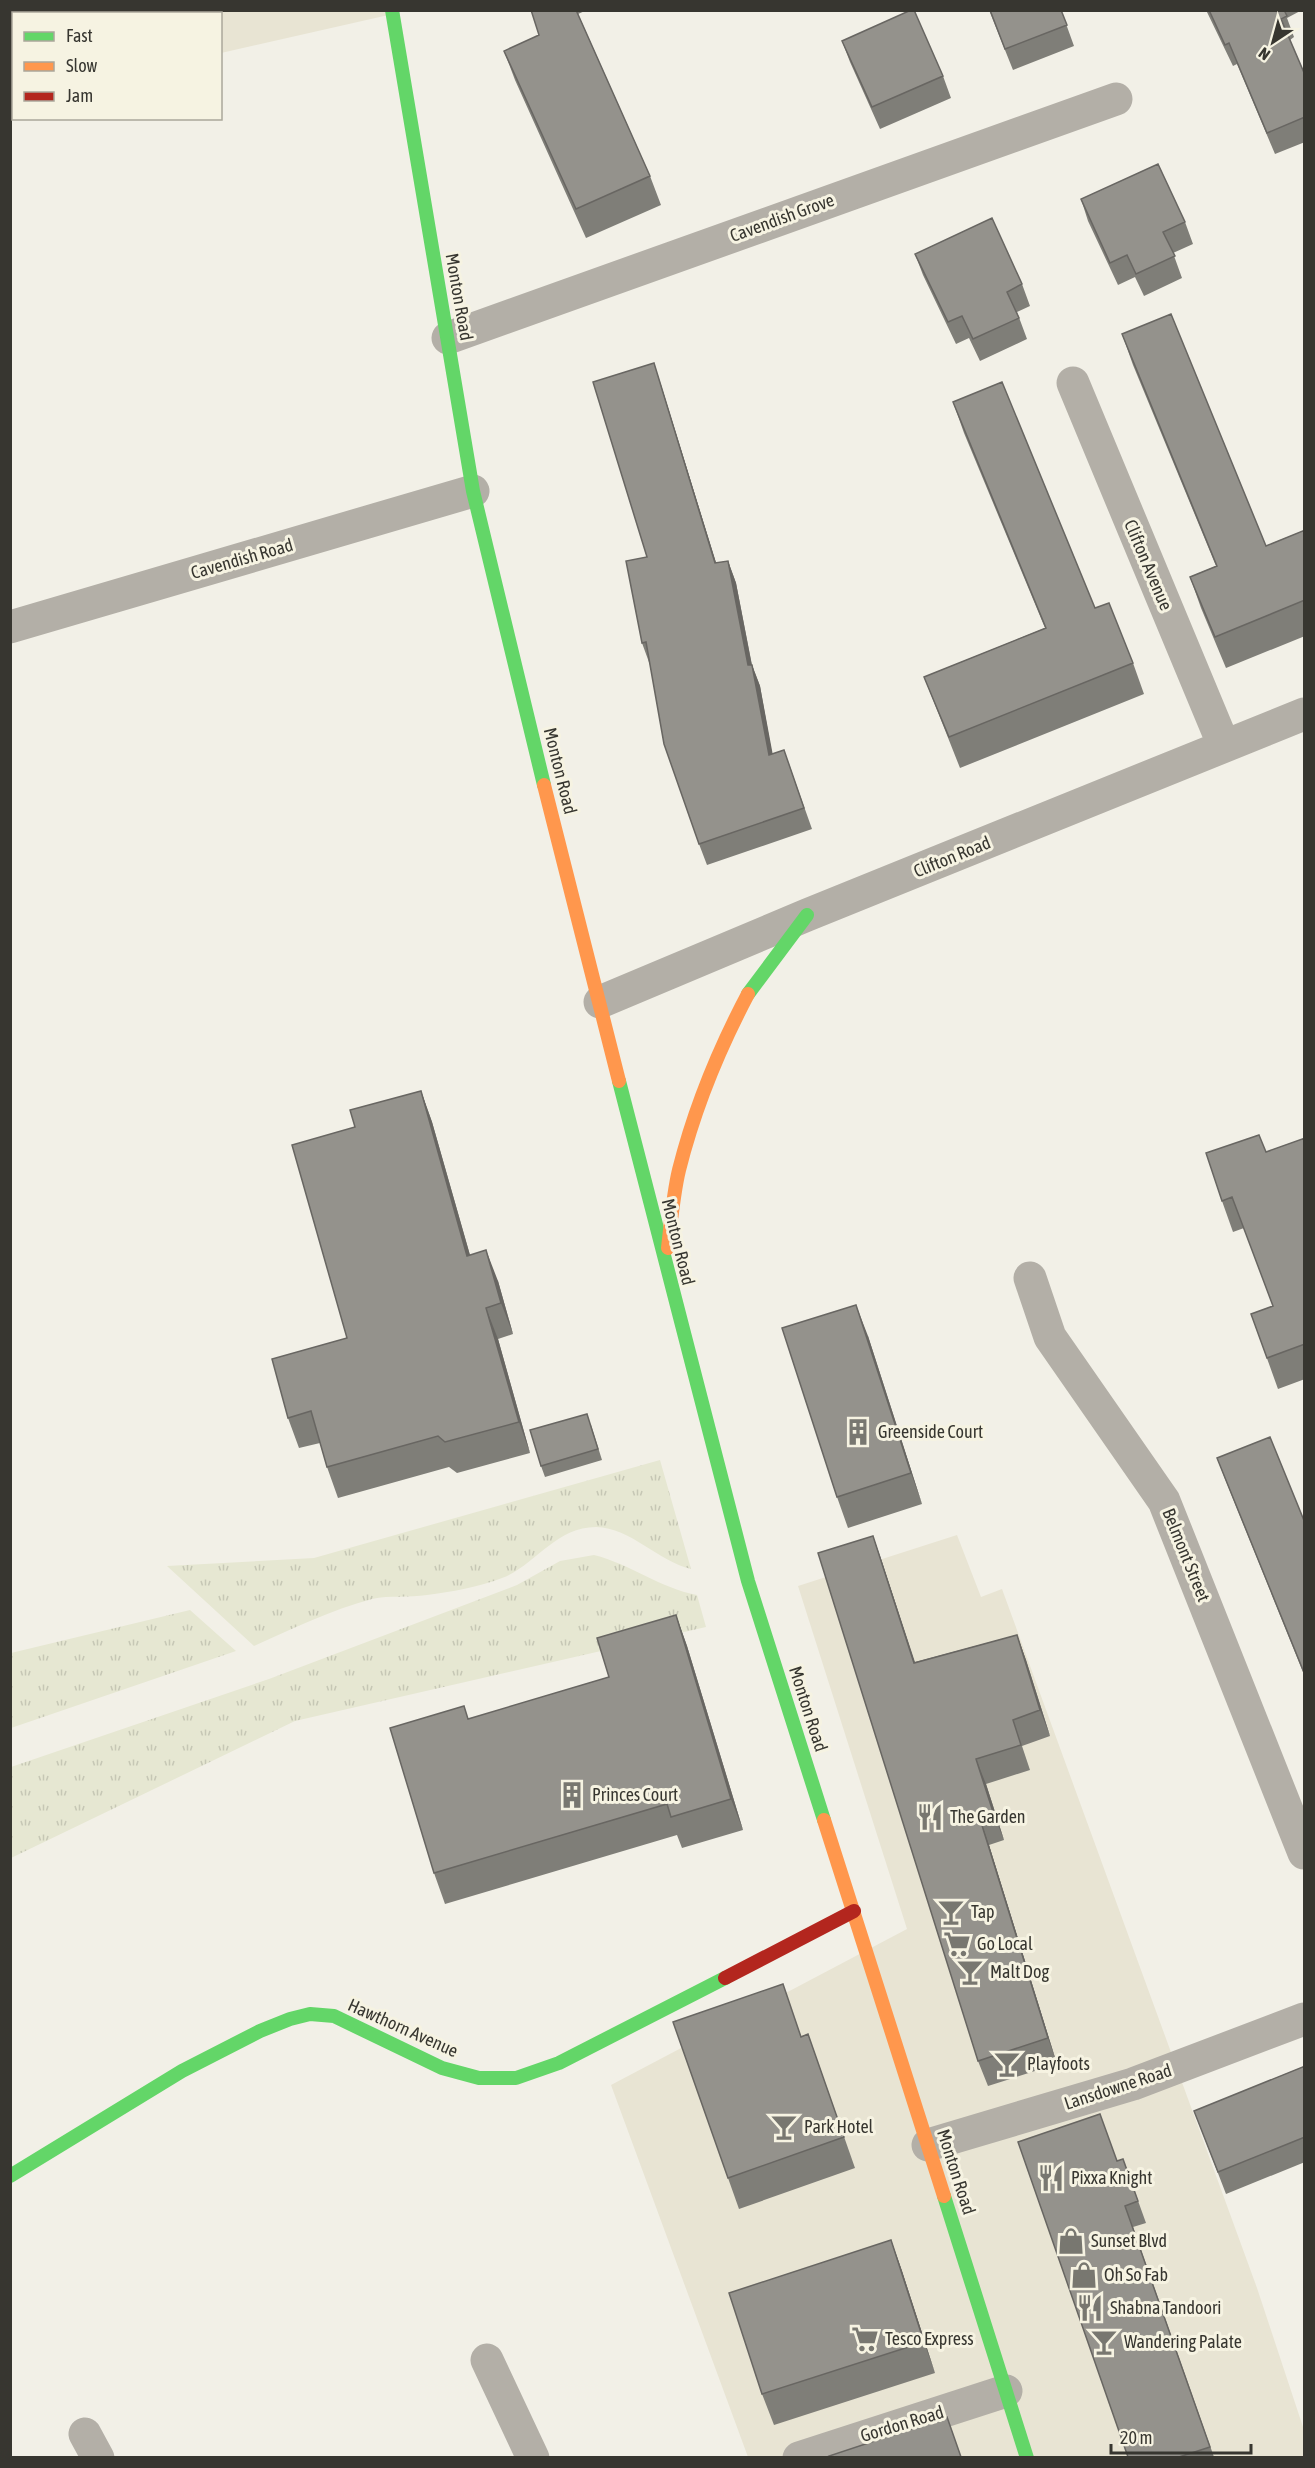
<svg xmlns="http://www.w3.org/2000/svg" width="1315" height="2468" font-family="'Asap Condensed',sans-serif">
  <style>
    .built { fill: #e8e4d3 }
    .grass { fill: url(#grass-tufts) }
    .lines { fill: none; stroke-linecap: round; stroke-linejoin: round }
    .street { stroke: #b3afa7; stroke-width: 33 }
    .fast { stroke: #63d668; stroke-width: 14 }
    .slow { stroke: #ff974d; stroke-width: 14 }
    .jam { stroke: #b3261e; stroke-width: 14 }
    .wall { fill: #7f7e78 }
    .shaded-wall { fill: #686662 }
    .building { fill: #94928c; stroke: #686662; stroke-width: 1.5 }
    .labels { text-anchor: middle; stroke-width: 6; stroke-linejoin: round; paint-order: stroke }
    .street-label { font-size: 18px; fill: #373630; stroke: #f6f3e2 }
    .poi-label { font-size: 18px; fill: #373630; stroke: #f6f3e2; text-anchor: start }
  </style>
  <defs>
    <pattern id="grass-tufts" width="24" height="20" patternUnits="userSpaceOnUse" patternTransform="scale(1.5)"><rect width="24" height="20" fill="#e6e7d2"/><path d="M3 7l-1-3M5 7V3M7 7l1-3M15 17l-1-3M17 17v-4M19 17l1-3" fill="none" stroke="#c6c7b5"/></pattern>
  </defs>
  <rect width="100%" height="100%" fill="#f2f0e7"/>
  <path class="built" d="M 392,10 L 393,14 L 221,53 L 220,14 L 14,14 L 14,101 L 11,102 L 10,11 Z
    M 957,1535 L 981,1597 L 1002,1589 L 1257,2288 L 1304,2430 L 1304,2457 L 748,2457 L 611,2085 L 907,1929 L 798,1586 Z"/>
  <path class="grass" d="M 660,1460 L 691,1569 C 658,1561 631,1528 596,1527 C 555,1527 536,1565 502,1578 C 479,1587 451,1592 427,1595 C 409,1598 390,1595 372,1599 C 331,1610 292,1629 254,1646 L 167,1566 L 314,1558 Z
    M 594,1555 C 630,1564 660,1588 697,1595 L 706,1627 L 295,1721 L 11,1858 L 11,1767 L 269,1679 L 517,1585 L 560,1561 Z
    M 190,1610 L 236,1651 L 11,1728 L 11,1653 Z"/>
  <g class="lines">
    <path class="street" d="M 448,338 L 1116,99
      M 1073,383 L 1224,746
      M 10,627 L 473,491
      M 600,1002 L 807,915 L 1304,714
      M 1030,1278 L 1050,1337 L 1164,1501 L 1304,1853
      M 928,2145 L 1133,2084 L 1304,2019
      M 487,2360 L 533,2458
      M 85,2434 L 98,2458
      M 799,2458 L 1006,2391"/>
    <path class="fast" d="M 392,10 L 473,491 L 544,785
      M 748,994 L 807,915
      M 619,1081 L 748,1581 L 824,1820
      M 10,2176 L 182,2071 L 260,2031 L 290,2019 L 310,2014 L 334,2016 L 442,2068 L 479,2078 L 516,2078 L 559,2063 L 725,1978
      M 944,2196 L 1027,2458"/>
    <path class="slow" d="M 544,785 L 619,1081
      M 668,1248 C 671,1222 673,1195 679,1170 C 694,1110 719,1049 748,994
      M 824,1820 L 944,2196"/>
    <path class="jam" d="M 725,1978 L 854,1911"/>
  </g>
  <path class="wall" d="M 531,10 L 587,10 L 578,14 L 650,176 L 661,205 L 586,238 L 515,80 L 504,51 L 539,35 Z
    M 989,10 L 1061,10 L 1074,46 L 1013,70 Z
    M 1206,10 L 1302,10 L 1287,18 L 1294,37 L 1290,40 L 1305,75 L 1305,142 L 1275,154 L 1237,64 L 1233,66 Z
    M 842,41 L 943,76 L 951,98 L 880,129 L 850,62 Z
    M 1081,199 L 1185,222 L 1193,244 L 1173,253 L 1182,278 L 1144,296 L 1135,277 L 1118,285 L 1088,221 Z
    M 915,254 L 1022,284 L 1030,306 L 1017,312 L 1027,339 L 980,361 L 969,338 L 956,344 L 923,275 Z
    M 1122,334 L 1266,546 L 1305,530 L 1305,636 L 1226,668 L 1201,608 L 1190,577 L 1216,566 L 1133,365 Z
    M 661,385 L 716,563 L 728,561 L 736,583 L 752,665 L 760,686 L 772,754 L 784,750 L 812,829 L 707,865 L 699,844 L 650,665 L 642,643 L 647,557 Z
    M 953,402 L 1133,663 L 1144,694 L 960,768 L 924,677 L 1045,628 L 964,433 Z
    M 421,1091 L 432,1122 L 470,1255 L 498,1281 L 513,1334 L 498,1339 L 530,1453 L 457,1473 L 449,1467 L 338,1498 L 327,1467 L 320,1443 L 299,1448 L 288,1418 L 347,1338 L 355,1127 Z
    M 1305,1138 L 1305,1379 L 1278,1389 L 1251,1314 L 1273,1306 L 1244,1228 L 1233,1232 L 1222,1201 L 1266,1152 Z
    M 868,1336 L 922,1504 L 848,1528 L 837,1497 Z
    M 591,1425 L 602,1460 L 545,1477 L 541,1466 Z
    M 1217,1458 L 1305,1523 L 1305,1677 L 1225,1479 Z
    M 873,1536 L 882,1562 L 915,1662 L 1017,1635 L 1026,1660 L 1050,1736 L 1022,1746 L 1030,1770 L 986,1784 L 1004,1840 L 989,1845 L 1057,2064 L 988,2086 L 978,2061 Z
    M 676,1615 L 687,1646 L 743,1830 L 682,1848 L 677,1835 L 445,1904 L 434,1873 L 469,1719 L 609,1677 Z
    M 808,2034 L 855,2168 L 739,2209 L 728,2178 L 802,2036 Z
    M 1305,2066 L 1305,2162 L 1226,2194 L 1194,2111 Z
    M 1123,2159 L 1146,2223 L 1133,2227 L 1214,2457 L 1128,2457 L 1117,2161 Z
    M 891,2240 L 902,2271 L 935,2373 L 774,2425 L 762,2394 Z"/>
  <path class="shaded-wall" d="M 654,363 L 661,385 L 723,585 L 715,563 Z
    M 728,561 L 736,583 L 756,687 L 748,665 Z
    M 752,665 L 760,686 L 777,777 L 769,755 Z
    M 421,1091 L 432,1122 L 479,1287 L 467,1256 Z
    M 486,1250 L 498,1281 L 513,1334 L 501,1303 Z
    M 856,1305 L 868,1336 L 922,1504 L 911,1473 Z
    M 486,1308 L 498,1339 L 530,1453 L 519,1422 Z
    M 873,1536 L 882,1562 L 923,1688 L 914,1663 Z
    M 676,1615 L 687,1646 L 743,1830 L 731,1799 Z
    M 1017,1635 L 1026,1660 L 1050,1736 L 1040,1710 Z
    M 976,1759 L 986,1784 L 1004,1840 L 994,1815 Z
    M 980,1819 L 989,1845 L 1057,2064 L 1048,2038 Z
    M 891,2240 L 902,2271 L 935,2373 L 924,2342 Z"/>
  <path class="building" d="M 531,10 L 576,10 L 650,176 L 576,209 L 504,51 L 539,35 Z
    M 911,10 L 914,10 L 943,76 L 872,107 L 842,41 Z
    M 990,10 L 1061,10 L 1067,25 L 1005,49 Z
    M 1209,10 L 1284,10 L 1287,16 L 1281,19 L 1305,75 L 1305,117 L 1267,133 L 1229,43 L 1225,45 Z
    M 1158,164 L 1185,222 L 1163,232 L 1175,256 L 1136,274 L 1127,255 L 1110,263 L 1081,199 Z
    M 992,218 L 1022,284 L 1007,292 L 1019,318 L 973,339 L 962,316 L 948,322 L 915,254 Z
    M 1171,314 L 1266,546 L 1305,530 L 1305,600 L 1215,637 L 1190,577 L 1217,566 L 1122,334 Z
    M 654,363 L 715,563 L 728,561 L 748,665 L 752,665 L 769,755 L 784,750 L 804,808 L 699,844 L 664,744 L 646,642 L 642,643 L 626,561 L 647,557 L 593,382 Z
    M 1002,382 L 1095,608 L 1109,603 L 1133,663 L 949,737 L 924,677 L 1046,628 L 953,402 Z
    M 421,1091 L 467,1256 L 486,1250 L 501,1303 L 486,1308 L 519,1422 L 445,1442 L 438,1436 L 327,1467 L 311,1411 L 288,1418 L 272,1359 L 347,1338 L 292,1145 L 355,1127 L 350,1110 Z
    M 1259,1135 L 1266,1152 L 1305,1138 L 1305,1344 L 1267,1358 L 1251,1314 L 1273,1306 L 1232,1197 L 1222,1201 L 1206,1153 Z
    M 856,1305 L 911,1473 L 837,1497 L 782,1328 Z
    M 587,1414 L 598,1449 L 541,1466 L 530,1430 Z
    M 1270,1437 L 1305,1523 L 1305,1675 L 1217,1458 Z
    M 873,1536 L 914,1663 L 1017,1635 L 1040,1710 L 1013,1720 L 1021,1745 L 976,1759 L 994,1815 L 980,1819 L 1048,2038 L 978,2061 L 818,1553 Z
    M 676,1615 L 731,1799 L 671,1817 L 667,1804 L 434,1873 L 390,1728 L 464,1706 L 468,1719 L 609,1677 L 597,1638 Z
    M 783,1984 L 801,2037 L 808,2034 L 844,2137 L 728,2178 L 673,2022 Z
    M 1305,2066 L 1305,2137 L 1218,2172 L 1194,2111 Z
    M 1100,2114 L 1117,2161 L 1123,2159 L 1138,2201 L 1125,2206 L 1210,2447 L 1179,2457 L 1128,2457 L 1018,2142 Z
    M 891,2240 L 924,2342 L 762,2394 L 729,2293 Z
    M 947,2417 L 961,2457 L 830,2457 L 829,2456 Z"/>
  <defs>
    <symbol id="building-bare" viewBox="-9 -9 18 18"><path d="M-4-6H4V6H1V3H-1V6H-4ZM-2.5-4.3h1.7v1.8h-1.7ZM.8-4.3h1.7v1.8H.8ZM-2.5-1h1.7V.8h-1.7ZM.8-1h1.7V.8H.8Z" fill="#787770" stroke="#f6f3e2" stroke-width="2.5" paint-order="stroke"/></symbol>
    <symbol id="restaurant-bare" viewBox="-9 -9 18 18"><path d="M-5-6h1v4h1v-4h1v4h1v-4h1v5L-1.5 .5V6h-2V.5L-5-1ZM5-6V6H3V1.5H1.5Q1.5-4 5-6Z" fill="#787770" stroke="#f6f3e2" stroke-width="2.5" paint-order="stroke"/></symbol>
    <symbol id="bar-bare" viewBox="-9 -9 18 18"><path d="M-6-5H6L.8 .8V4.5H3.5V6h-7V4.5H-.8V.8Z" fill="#787770" stroke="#f6f3e2" stroke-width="2.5" paint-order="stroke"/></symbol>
    <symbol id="supermarket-bare" viewBox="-9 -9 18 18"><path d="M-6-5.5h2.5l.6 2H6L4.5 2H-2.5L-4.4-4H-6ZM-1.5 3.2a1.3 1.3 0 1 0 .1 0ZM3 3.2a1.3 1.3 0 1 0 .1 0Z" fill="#787770" stroke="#f6f3e2" stroke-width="2.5" paint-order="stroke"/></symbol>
    <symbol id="shop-bare" viewBox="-9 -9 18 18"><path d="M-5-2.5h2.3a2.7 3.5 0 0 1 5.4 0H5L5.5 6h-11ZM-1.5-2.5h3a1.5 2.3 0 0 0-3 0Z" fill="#787770" stroke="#f6f3e2" stroke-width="2.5" paint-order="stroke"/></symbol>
  </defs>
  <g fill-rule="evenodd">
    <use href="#building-bare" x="839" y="1413" width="38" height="38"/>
    <use href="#building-bare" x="553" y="1776" width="38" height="38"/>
    <use href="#restaurant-bare" x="911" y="1798" width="38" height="38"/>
    <use href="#bar-bare" x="932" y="1893" width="38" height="38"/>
    <use href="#supermarket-bare" x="938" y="1925" width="38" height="38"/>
    <use href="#bar-bare" x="951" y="1953" width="38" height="38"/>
    <use href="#bar-bare" x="988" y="2045" width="38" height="38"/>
    <use href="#bar-bare" x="765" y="2108" width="38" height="38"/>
    <use href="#restaurant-bare" x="1032" y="2159" width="38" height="38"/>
    <use href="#shop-bare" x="1052" y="2222" width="38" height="38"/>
    <use href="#shop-bare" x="1065" y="2256" width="38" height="38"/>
    <use href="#restaurant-bare" x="1071" y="2289" width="38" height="38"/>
    <use href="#supermarket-bare" x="846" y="2320" width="38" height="38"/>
    <use href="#bar-bare" x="1085" y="2323" width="38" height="38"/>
  </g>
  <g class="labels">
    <g class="street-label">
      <text transform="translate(782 218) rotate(-20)" y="6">Cavendish Grove</text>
      <text transform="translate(459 297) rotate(80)" y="6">Monton Road</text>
      <text transform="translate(242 559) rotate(-16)" y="6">Cavendish Road</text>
      <text transform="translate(1148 565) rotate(67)" y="6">Clifton Avenue</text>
      <text transform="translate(560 771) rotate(76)" y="6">Monton Road</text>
      <text transform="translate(952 857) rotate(-22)" y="6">Clifton Road</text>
      <text transform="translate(678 1242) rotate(76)" y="6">Monton Road</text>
      <text transform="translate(1186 1555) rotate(68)" y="6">Belmont Street</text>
      <text transform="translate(808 1709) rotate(72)" y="6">Monton Road</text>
      <text transform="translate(403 2028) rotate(24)" y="6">Hawthorn Avenue</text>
      <text transform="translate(1118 2087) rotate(-18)" y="6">Lansdowne Road</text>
      <text transform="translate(956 2172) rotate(72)" y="6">Monton Road</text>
      <text transform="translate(902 2424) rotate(-17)" y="6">Gordon Road</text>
    </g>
    <g class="poi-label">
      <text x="878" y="1438">Greenside Court</text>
      <text x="592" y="1801">Princes Court</text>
      <text x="950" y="1823">The Garden</text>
      <text x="971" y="1918">Tap</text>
      <text x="977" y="1950">Go Local</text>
      <text x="990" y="1978">Malt Dog</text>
      <text x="1027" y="2070">Playfoots</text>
      <text x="804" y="2133">Park Hotel</text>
      <text x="1071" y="2184">Pixxa Knight</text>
      <text x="1091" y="2247">Sunset Blvd</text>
      <text x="1104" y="2281">Oh So Fab</text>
      <text x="1110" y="2314">Shabna Tandoori</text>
      <text x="885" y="2345">Tesco Express</text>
      <text x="1124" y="2348">Wandering Palate</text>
    </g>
  </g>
  <rect width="1315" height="2468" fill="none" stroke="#373630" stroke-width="24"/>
  <rect x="12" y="12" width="210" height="108" fill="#f6f3e2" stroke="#aaa79b" stroke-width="1.5"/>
  <rect x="24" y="32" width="30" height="9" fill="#63d668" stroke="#aaa79b" stroke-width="1.5"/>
  <text x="66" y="42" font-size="18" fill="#373630">Fast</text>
  <rect x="24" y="62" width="30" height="9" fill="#ff974d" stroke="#aaa79b" stroke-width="1.5"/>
  <text x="66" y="72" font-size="18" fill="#373630">Slow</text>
  <rect x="24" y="92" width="30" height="9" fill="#b3261e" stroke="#aaa79b" stroke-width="1.5"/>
  <text x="66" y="102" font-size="18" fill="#373630">Jam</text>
  <g transform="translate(1273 42) rotate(216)" stroke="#f6f3e2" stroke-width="4.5" paint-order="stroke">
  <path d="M0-4.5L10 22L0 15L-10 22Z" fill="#373630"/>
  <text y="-9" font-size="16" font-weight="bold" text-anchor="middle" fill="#373630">N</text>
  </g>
  <path d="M1111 2444v9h140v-9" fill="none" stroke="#373630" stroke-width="3"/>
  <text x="1120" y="2444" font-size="18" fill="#373630" stroke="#f6f3e2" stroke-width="4.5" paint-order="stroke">20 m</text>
</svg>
